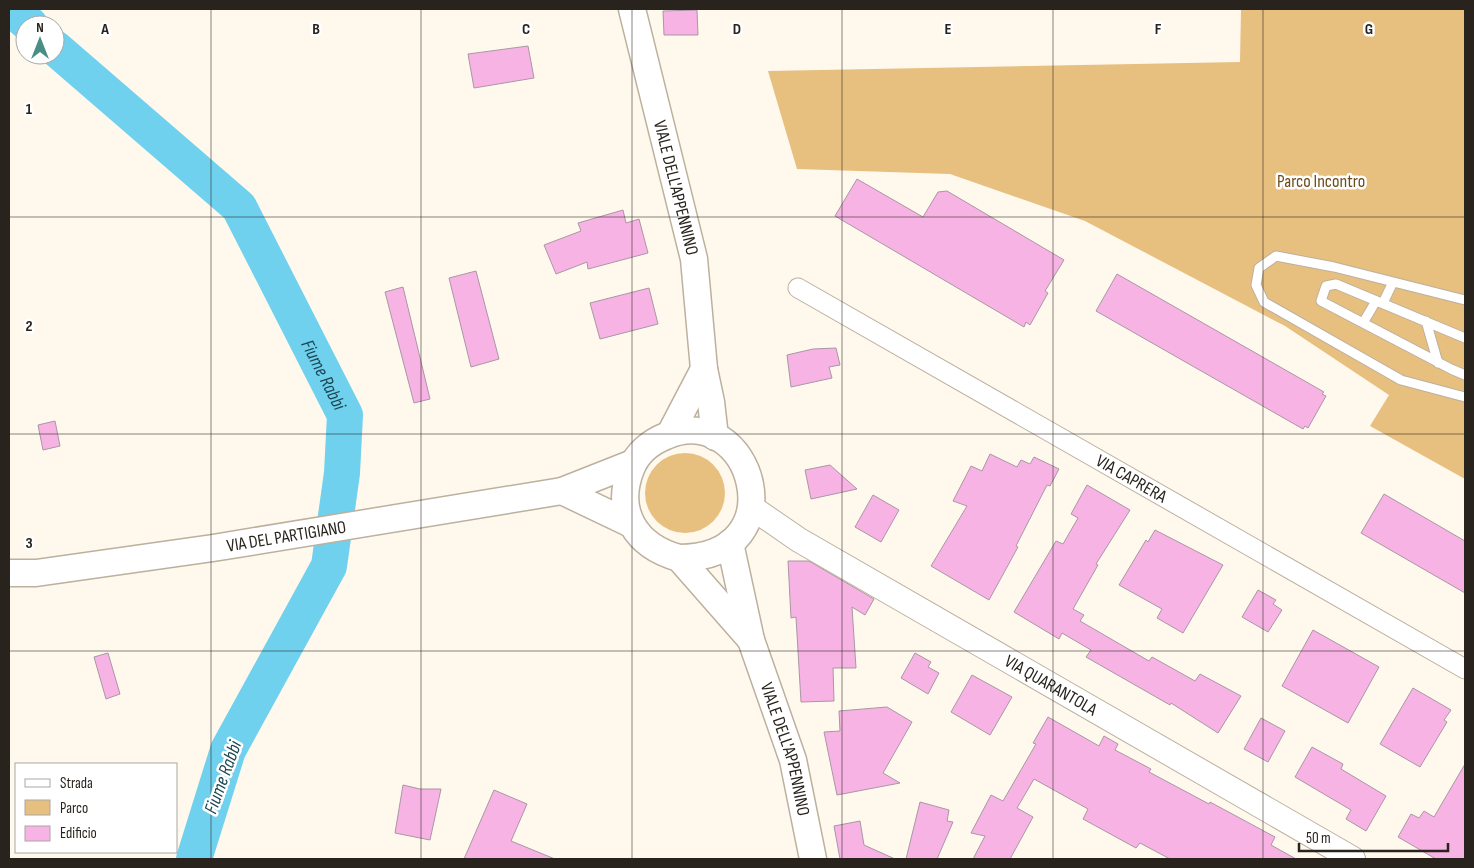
<svg xmlns="http://www.w3.org/2000/svg" width="1474" height="868" font-family="'Sofia Sans Condensed',sans-serif">
  <style>
    .green { fill: #e7bf7f }
    .lines { fill: none; stroke-linecap: round; stroke-linejoin: round }
    .river { stroke: #6fd1ed; stroke-width: 36 }
    .building { fill: #f7b3e4; stroke: #a997a4 }
    .service-casing { stroke: #bcb09f; stroke-width: 11 }
    .minor-casing { stroke: #bcb09f; stroke-width: 21 }
    .tertiary-casing { stroke: #bcb09f; stroke-width: 26 }
    .secondary-casing { stroke: #bcb09f; stroke-width: 29 }
    .service { stroke: #fff; stroke-width: 9 }
    .minor { stroke: #fff; stroke-width: 19 }
    .tertiary { stroke: #fff; stroke-width: 24 }
    .secondary { stroke: #fff; stroke-width: 26 }
    .grid { fill: none; stroke: #28231d; stroke-width: 1; stroke-opacity: 0.55 }
    .labels { text-anchor: middle; stroke-width: 5; stroke-linejoin: round; paint-order: stroke }
    .park-label { font-size: 18px; fill: #6a4d18; stroke: #fff }
    .street-label { font-size: 18px; fill: #28231d; stroke: #fff }
    .water-label { font-size: 19px; font-style: italic; fill: #1b4753; stroke: #fff }
    .grid-label { font-size: 16px; text-anchor: middle; font-weight: bold; fill: #28231d; stroke: #fff; stroke-width: 5; stroke-linejoin: round; paint-order: stroke }
  </style>
  <rect width="100%" height="100%" fill="#fff8ed"/>
  <path class="green" d="M 1241,9 L 1465,9 L 1465,479 L 1370,426 L 1389,395 L 1285,326 L 1085,221 L 950,174 L 797,169 L 768,71 L 1240,62 Z
    M645 493a40 40 0 1 1 80 0a40 40 0 1 1-80 0Z"/>
  <g class="lines">
    <g class="river">
      <path d="M 12,9 L 30,25"/>
      <path id="s1" d="M 55,48 L 239,207 L 345,415 L 342,473 L 329,566 L 228,750 L 194,859"/>
    </g>
  </g>
  <path class="building" d="M 697,10 L 698,35 L 664,35 L 663,11 Z
    M 528,46 L 534,78 L 474,88 L 468,54 Z
    M 857,179 L 923,217 L 938,192 L 947,191 L 1064,260 L 1045,291 L 1048,293 L 1030,325 L 1026,322 L 1024,327 L 835,216 Z
    M 623,210 L 626,223 L 639,219 L 648,253 L 588,269 L 587,262 L 556,274 L 544,245 L 581,231 L 578,223 Z
    M 476,271 L 499,359 L 471,367 L 449,278 Z
    M 1117,274 L 1324,392 L 1322,394 L 1326,396 L 1308,428 L 1305,426 L 1303,429 L 1096,311 Z
    M 403,287 L 430,399 L 414,403 L 385,292 Z
    M 649,288 L 658,324 L 600,339 L 590,303 Z
    M 836,348 L 840,365 L 829,367 L 832,378 L 791,387 L 787,355 L 813,349 Z
    M 55,421 L 60,446 L 43,450 L 38,425 Z
    M 990,454 L 1017,467 L 1021,460 L 1030,464 L 1034,457 L 1059,469 L 1050,486 L 1047,485 L 1016,546 L 1018,547 L 989,600 L 931,566 L 967,506 L 953,501 L 971,466 L 982,471 Z
    M 830,465 L 857,489 L 811,499 L 805,470 Z
    M 1087,485 L 1130,510 L 1096,564 L 1098,565 L 1073,609 L 1084,615 L 1080,621 L 1149,661 L 1152,657 L 1195,681 L 1200,674 L 1241,696 L 1218,733 L 1171,703 L 1170,705 L 1086,657 L 1091,650 L 1062,633 L 1059,639 L 1014,612 L 1056,541 L 1063,544 L 1078,518 L 1071,514 Z
    M 1384,494 L 1465,541 L 1465,593 L 1361,533 Z
    M 873,495 L 899,510 L 881,542 L 855,527 Z
    M 1155,530 L 1223,565 L 1183,633 L 1157,618 L 1162,609 L 1119,585 L 1146,540 L 1148,542 Z
    M 788,561 L 809,561 L 874,599 L 865,615 L 852,607 L 856,668 L 833,668 L 834,701 L 801,702 L 796,617 L 791,618 Z
    M 1258,590 L 1276,600 L 1273,604 L 1282,610 L 1268,632 L 1242,617 Z
    M 1313,630 L 1379,667 L 1348,723 L 1282,686 Z
    M 108,653 L 120,694 L 106,699 L 94,657 Z
    M 915,653 L 931,662 L 928,667 L 939,673 L 928,694 L 901,678 Z
    M 972,675 L 1012,697 L 990,735 L 951,712 Z
    M 1413,688 L 1451,710 L 1444,720 L 1447,722 L 1420,767 L 1380,744 Z
    M 887,707 L 912,722 L 883,773 L 900,783 L 837,795 L 824,732 L 840,731 L 839,711 Z
    M 1048,717 L 1099,746 L 1104,736 L 1118,744 L 1115,750 L 1151,769 L 1149,772 L 1209,804 L 1210,802 L 1275,837 L 1271,845 L 1296,859 L 1170,859 L 1140,843 L 1136,848 L 1083,819 L 1088,809 L 1034,779 L 1017,808 L 1033,817 L 1010,859 L 973,859 L 985,836 L 971,833 L 991,795 L 1003,801 L 1036,744 L 1033,743 Z
    M 1261,718 L 1285,731 L 1268,762 L 1244,749 Z
    M 1312,747 L 1343,764 L 1341,769 L 1386,796 L 1366,831 L 1346,819 L 1351,810 L 1295,777 Z
    M 1465,764 L 1465,859 L 1436,859 L 1398,837 L 1411,814 L 1419,818 L 1424,811 L 1434,817 Z
    M 403,785 L 420,789 L 441,789 L 430,840 L 395,833 Z
    M 494,790 L 527,804 L 511,841 L 555,859 L 464,859 Z
    M 920,802 L 949,810 L 947,821 L 953,822 L 937,859 L 906,859 Z
    M 860,821 L 864,845 L 895,859 L 840,859 L 834,826 Z"/>
  <g class="lines">
    <defs>
      <path id="service" d="M 1465,300 L 1334,267 L 1276,256 L 1259,268 L 1256,285 L 1264,302 L 1401,380 L 1465,397
        M 1383,303 L 1393,282
        M 1426,321 L 1438,363
        M 1363,323 L 1376,301
        M 1465,338 L 1336,284 L 1326,286 L 1321,301 L 1451,369 L 1465,375"/>
      <g id="minor">
        <path id="s2" d="M 798,288 L 1465,669"/>
      </g>
      <g id="tertiary">
        <path id="s3" d="M 751,507 L 799,540 L 1353,859"/>
      </g>
      <g id="secondary">
        <path id="s4" d="M 632,9 L 694,259 L 704,369 L 711,402 L 715,437"/>
        <path d="M 670,434 L 704,369"/>
        <path d="M 562,491 L 631,524"/>
        <path id="s5" d="M 730,543 L 751,640 L 793,760 L 813,859"/>
        <path d="M 679,558 C 799,558 752,399 666,436 C 651,442 637,453 631,469 C 614,512 636,546 679,558 L 751,640"/>
        <path id="s6" d="M 9,573 L 36,573 L 213,548 L 562,491 L 633,463"/>
      </g>
    </defs>
    <use href="#service" class="service-casing"/>
    <use href="#minor" class="minor-casing"/>
    <use href="#tertiary" class="tertiary-casing"/>
    <use href="#secondary" class="secondary-casing"/>
    <use href="#service" class="service"/>
    <use href="#minor" class="minor"/>
    <use href="#tertiary" class="tertiary"/>
    <use href="#secondary" class="secondary"/>
  </g>
  <path class="grid" d="M 211,9 L 211,859M 421,9 L 421,859M 632,9 L 632,859M 842,9 L 842,859M 1053,9 L 1053,859M 1263,9 L 1263,859M 9,217 L 1465,217M 9,434 L 1465,434M 9,651 L 1465,651"/>
  <g class="labels">
    <g class="park-label">
      <text x="1321" y="187">Parco Incontro</text>
    </g>
    <g class="street-label">
      <text dy="6" stroke="none"><textPath href="#s4" startOffset="184">VIALE DELL'APPENNINO</textPath></text>
      <text dy="6" stroke="none"><textPath href="#s2" startOffset="384">VIA CAPRERA</textPath></text>
      <text dy="6" stroke="none"><textPath href="#s6" startOffset="280">VIA DEL PARTIGIANO</textPath></text>
      <text dy="6" stroke="none"><textPath href="#s3" startOffset="349">VIA QUARANTOLA</textPath></text>
      <text dy="6" stroke="none"><textPath href="#s5" startOffset="214">VIALE DELL'APPENNINO</textPath></text>
    </g>
    <g class="water-label">
      <text dy="7" stroke="none"><textPath href="#s1" startOffset="431">Fiume Rabbi</textPath></text>
      <text transform="translate(222 777) rotate(-70)" y="7">Fiume Rabbi</text>
    </g>
  </g>
  <g class="grid-label">
    <text x="105" y="34">A</text>
    <text x="316" y="34">B</text>
    <text x="526" y="34">C</text>
    <text x="737" y="34">D</text>
    <text x="948" y="34">E</text>
    <text x="1158" y="34">F</text>
    <text x="1369" y="34">G</text>
    <text x="29" y="114">1</text>
    <text x="29" y="331">2</text>
    <text x="29" y="548">3</text>
  </g>
  <rect width="1474" height="868" fill="none" stroke="#28231d" stroke-width="20"/>
  <rect x="15" y="763" width="162" height="90" fill="#ffffff" stroke="#a9a7a5"/>
  <rect x="25" y="779" width="25" height="8" fill="#ffffff" stroke="#a9a7a5"/>
  <text x="60" y="788" font-size="15" fill="#28231d">Strada</text>
  <rect x="25" y="800" width="25" height="15" fill="#e7bf7f" stroke="#a9a7a5"/>
  <text x="60" y="813" font-size="15" fill="#28231d">Parco</text>
  <rect x="25" y="826" width="25" height="15" fill="#f7b3e4" stroke="#a9a7a5"/>
  <text x="60" y="838" font-size="15" fill="#28231d">Edificio</text>
  <g transform="translate(40 40)"><circle r="24" fill="#ffffff" stroke="#a9a7a5"/>
  <path d="M0-4L9 19L0 12L-9 19Z" fill="#498e85"/>
  <text y="-8" font-size="14" font-weight="bold" text-anchor="middle" fill="#28231d">N</text>
  </g>
  <path d="M1299 843v8h149v-8" fill="none" stroke="#28231d" stroke-width="2.5"/>
  <text x="1306" y="843" font-size="15" fill="#28231d" stroke="#ffffff" stroke-width="4" paint-order="stroke">50 m</text>
</svg>
